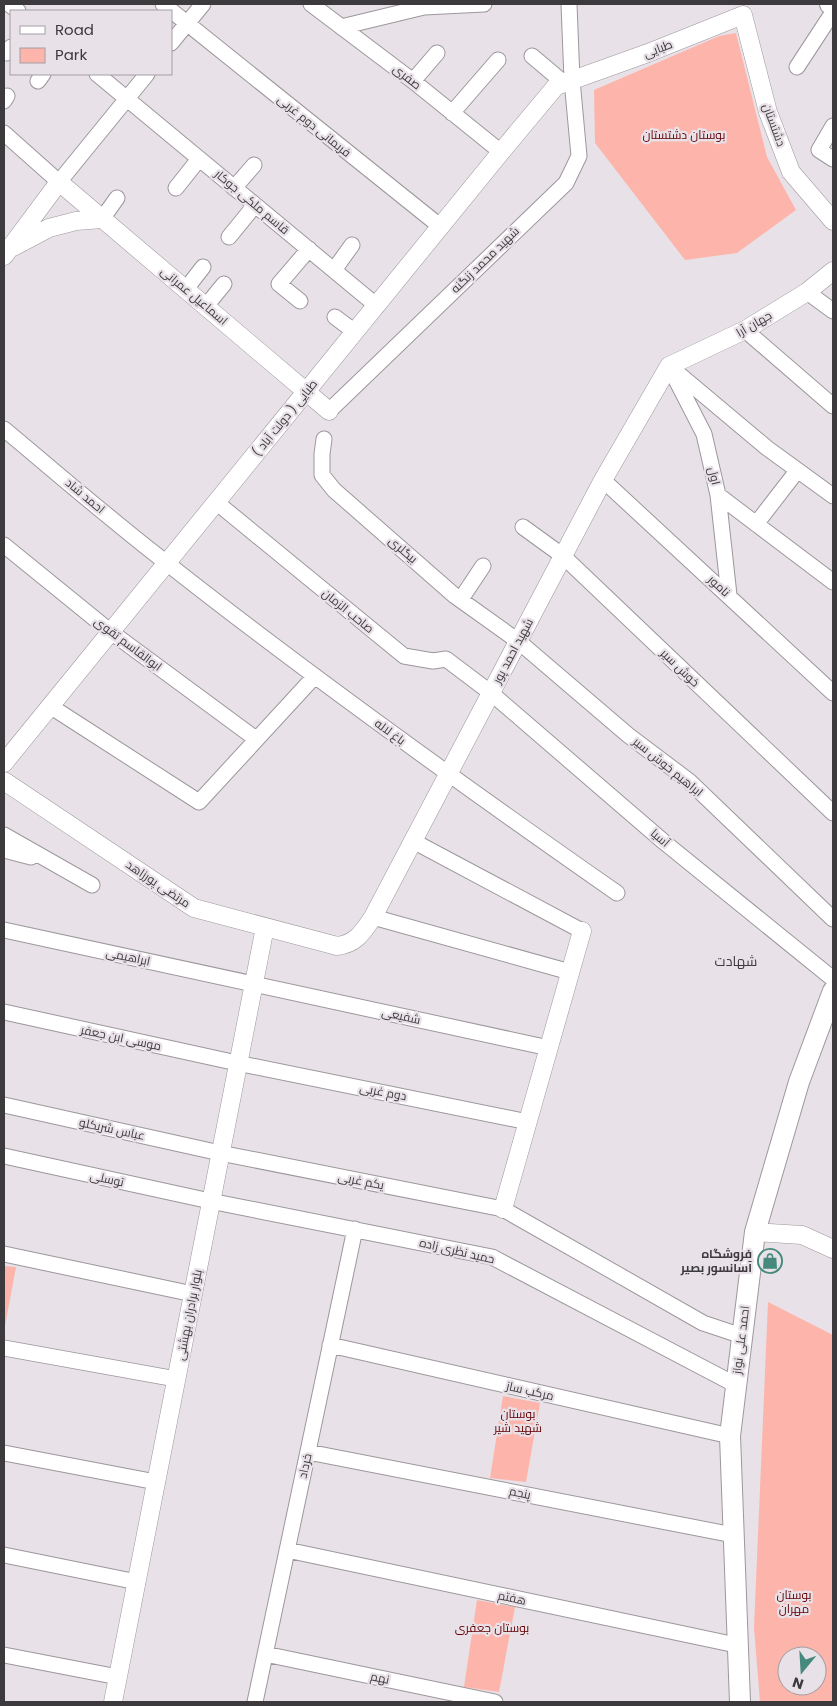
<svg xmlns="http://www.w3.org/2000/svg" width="837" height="1706" font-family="Poppins,Cairo,sans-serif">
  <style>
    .green { fill: #fdb5ab; fill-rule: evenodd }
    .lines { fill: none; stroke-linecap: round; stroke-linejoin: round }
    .minor-casing { stroke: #9d979c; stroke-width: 17 }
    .tertiary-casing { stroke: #9d979c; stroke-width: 19 }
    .secondary-casing { stroke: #9d979c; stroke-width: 22 }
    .minor { stroke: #fff; stroke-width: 15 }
    .tertiary { stroke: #fff; stroke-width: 18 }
    .secondary { stroke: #fff; stroke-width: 20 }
    .labels { text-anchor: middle; stroke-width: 4.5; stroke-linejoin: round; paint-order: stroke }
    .street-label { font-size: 12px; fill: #3c3a3c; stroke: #e8e1e7 }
    .park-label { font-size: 12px; fill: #620004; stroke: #e8e1e7 }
    .poi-label { font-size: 12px; font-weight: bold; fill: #3c3a3c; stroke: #e8e1e7; text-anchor: end }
    .neighbourhood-label { font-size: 14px; fill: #3c3a3c; stroke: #e8e1e7 }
  </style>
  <rect width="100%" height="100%" fill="#e8e1e7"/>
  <path class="green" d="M 736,33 L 767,157 L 796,210 L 737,253 L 685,260 L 595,143 L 594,90 L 719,36 Z
    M 4,1266 L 16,1267 L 4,1331 Z
    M 768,1302 L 833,1335 L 833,1702 L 760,1702 L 754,1628 ZM 787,1656 L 817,1656 L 817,1686 L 787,1686 Z
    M 503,1396 L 540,1403 L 526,1482 L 490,1478 Z
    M 477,1600 L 515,1607 L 499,1692 L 464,1687 Z"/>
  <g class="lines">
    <defs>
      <path id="minor" d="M 9,4 L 18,11
        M 163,4 L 441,227
        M 311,4 L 413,81 L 501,152
        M 341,27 L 424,7 L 484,4
        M 171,43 L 203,4
        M 7,53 L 11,47
        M 532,56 L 564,83
        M 797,67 L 833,12
        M 97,74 L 377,306
        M 38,81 L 43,74
        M 413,81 L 437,53
        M 4,101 L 7,96
        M 452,113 L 498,60
        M 833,126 L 819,150 L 833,159
        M 4,133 L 59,182 L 147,74
        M 176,188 L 199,159
        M 234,188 L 254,165
        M 102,219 L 117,198
        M 229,237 L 255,205
        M 334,270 L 352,245
        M 186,289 L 203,267
        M 807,292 L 833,311
        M 300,301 L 279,284 L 309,249
        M 206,306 L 224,284
        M 335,317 L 355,332
        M 745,330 L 833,406
        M 669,366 L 704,434 L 718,495 L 729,595
        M 674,370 L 767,448 L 833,496
        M 329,411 L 566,183 L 579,156 L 572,80 L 569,4
        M 4,429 C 58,474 112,521 168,564 C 314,679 465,787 617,893
        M 324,439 L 322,454 L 322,475 L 334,490 L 455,596 L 518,641 L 628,735 L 689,781 L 833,919
        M 603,480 L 833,693
        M 718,495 L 833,582
        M 216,502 L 404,656 L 433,661 L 446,659 L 491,693 L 664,842 L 833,979
        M 756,524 L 797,471
        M 523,527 L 563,556 L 833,813
        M 4,545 L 111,632 L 256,739
        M 461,599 L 483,566
        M 50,706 L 199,802 L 315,676
        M 4,835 L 92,885
        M 413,841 L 582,931
        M 4,850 L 31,857
        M 373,917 L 570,972
        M 4,930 L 549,1048
        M 4,1012 L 237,1063 L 528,1122
        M 4,1105 L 220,1153 L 503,1209 L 703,1323 L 742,1336
        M 4,1156 L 210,1201 L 492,1257 L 736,1385
        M 4,1254 L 193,1294
        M 330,1345 L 730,1436
        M 4,1348 L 176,1379
        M 308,1452 L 733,1535
        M 4,1453 L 156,1482
        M 287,1550 L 736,1645
        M 4,1555 L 137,1582
        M 265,1654 L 495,1702
        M 4,1655 L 118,1677
        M 255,1702 L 355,1229"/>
      <path id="tertiary" d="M 743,15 L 768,112 L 791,172 L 833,221
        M 13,247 L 49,228 L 76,221 L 102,219
        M 4,256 L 59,182 L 329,411
        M 4,763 L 501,152 L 556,86 L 648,53 L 743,15
        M 4,781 L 194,908 L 337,946 C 356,944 363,932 373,917 L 603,480 L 669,366 L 745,330 L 807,292 L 833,271
        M 503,1209 L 582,931
        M 755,1232 L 802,1235 L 833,1249
        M 113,1702 L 265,927"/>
      <path id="secondary" d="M 830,4 L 833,6
        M 740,1702 L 730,1436 L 755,1232 L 799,1082 L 833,991"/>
    </defs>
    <use href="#minor" class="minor-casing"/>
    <use href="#tertiary" class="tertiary-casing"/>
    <use href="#secondary" class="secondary-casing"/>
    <use href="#minor" class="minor"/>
    <use href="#tertiary" class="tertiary"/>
    <use href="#secondary" class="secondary"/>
  </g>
  <defs>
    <symbol id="shop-ring" viewBox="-11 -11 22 22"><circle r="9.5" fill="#e8e1e7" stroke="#468a7d" stroke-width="1.5"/><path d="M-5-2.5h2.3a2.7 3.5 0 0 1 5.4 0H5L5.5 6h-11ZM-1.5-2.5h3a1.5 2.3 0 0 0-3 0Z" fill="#468a7d"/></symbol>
  </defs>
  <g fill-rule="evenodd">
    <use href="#shop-ring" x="756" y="1247" width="28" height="28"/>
  </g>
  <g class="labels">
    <g class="street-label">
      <text transform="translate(658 49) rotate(-21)" y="4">طبایی</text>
      <text transform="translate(407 77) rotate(38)" y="4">صفری</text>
      <text transform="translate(774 125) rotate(70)" y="4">دشتستان</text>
      <text transform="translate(314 126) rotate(39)" y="4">فریمانی دوم غربی</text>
      <text transform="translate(252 202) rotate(40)" y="4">قاسم ملکی جوکار</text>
      <text transform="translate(485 260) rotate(-44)" y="4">شهید محمد زنگنه</text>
      <text transform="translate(194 296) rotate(40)" y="4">اسماعیل عمرانی</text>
      <text transform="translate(754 324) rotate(-30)" y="4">جهان آرا</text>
      <text transform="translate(285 418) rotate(-51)" y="4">طبایی ( دولت آباد )</text>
      <text transform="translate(714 476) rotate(76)" y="4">اول</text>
      <text transform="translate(85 496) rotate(40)" y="4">احمد شاد</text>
      <text transform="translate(403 550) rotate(41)" y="4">بیگلری</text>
      <text transform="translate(719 586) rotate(43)" y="4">نامور</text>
      <text transform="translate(348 611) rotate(39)" y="4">صاحب الزمان</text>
      <text transform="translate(128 644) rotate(37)" y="4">ابوالقاسم تقوی</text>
      <text transform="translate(513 651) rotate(-62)" y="4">شهید احمد پور</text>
      <text transform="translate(680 668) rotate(44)" y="4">خوش سیر</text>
      <text transform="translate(390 732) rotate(36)" y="4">باغ لاله</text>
      <text transform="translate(668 767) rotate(39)" y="4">ابراهیم خوش سیر</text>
      <text transform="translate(660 838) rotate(40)" y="4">آسیا</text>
      <text transform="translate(158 884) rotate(34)" y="4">مرتضی پورزاهد</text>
      <text transform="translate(128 957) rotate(12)" y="4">ابراهیمی</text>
      <text transform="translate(401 1016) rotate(12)" y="4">شفیعی</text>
      <text transform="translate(121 1038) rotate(12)" y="4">موسی ابن جعفر</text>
      <text transform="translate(383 1092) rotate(11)" y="4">دوم غربی</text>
      <text transform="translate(112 1129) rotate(12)" y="4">عباس شریکلو</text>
      <text transform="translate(107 1179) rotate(12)" y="4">توسلی</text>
      <text transform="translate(361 1181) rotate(11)" y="4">یکم غربی</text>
      <text transform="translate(457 1251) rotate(13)" y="4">حمید نظری زاده</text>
      <text transform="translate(189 1315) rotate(-79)" y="4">بلوار برادران بهشتی</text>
      <text transform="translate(741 1340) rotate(-83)" y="4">احمد علی نواز</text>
      <text transform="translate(530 1391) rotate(13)" y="4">مرکب ساز</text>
      <text transform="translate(305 1466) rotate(-78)" y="4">خرداد</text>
      <text transform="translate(520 1493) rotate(11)" y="4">پنجم</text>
      <text transform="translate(512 1598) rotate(12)" y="4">هفتم</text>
      <text transform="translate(380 1678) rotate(12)" y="4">نهم</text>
    </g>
    <g class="park-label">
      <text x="684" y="139">بوستان دشتستان</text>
      <text x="518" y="1418">بوستان<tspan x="518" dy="14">شهید شیر</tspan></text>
      <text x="794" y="1599">بوستان<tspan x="794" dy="14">مهران</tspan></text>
      <text x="492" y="1632">بوستان جعفری</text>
    </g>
    <g class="poi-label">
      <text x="752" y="1258">فروشگاه<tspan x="752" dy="14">آسانسور بصیر</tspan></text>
    </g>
    <g class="neighbourhood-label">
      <text x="736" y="966">شهادت</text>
    </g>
  </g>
  <rect width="837" height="1706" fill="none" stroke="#3c3a3c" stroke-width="10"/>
  <rect x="10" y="10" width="162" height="65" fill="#e8e1e7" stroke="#a39ea3"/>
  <rect x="20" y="26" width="25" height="8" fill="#ffffff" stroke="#a39ea3"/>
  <text x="55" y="35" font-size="15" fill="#3c3a3c">Road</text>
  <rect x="20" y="48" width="25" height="15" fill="#fdb5ab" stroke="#a39ea3"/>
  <text x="55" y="60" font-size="15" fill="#3c3a3c">Park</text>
  <g transform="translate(802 1671) rotate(198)"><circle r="24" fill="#e8e1e7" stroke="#a39ea3"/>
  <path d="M0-4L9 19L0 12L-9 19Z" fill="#468a7d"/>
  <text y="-8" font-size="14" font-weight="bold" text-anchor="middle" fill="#3c3a3c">N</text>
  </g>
</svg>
